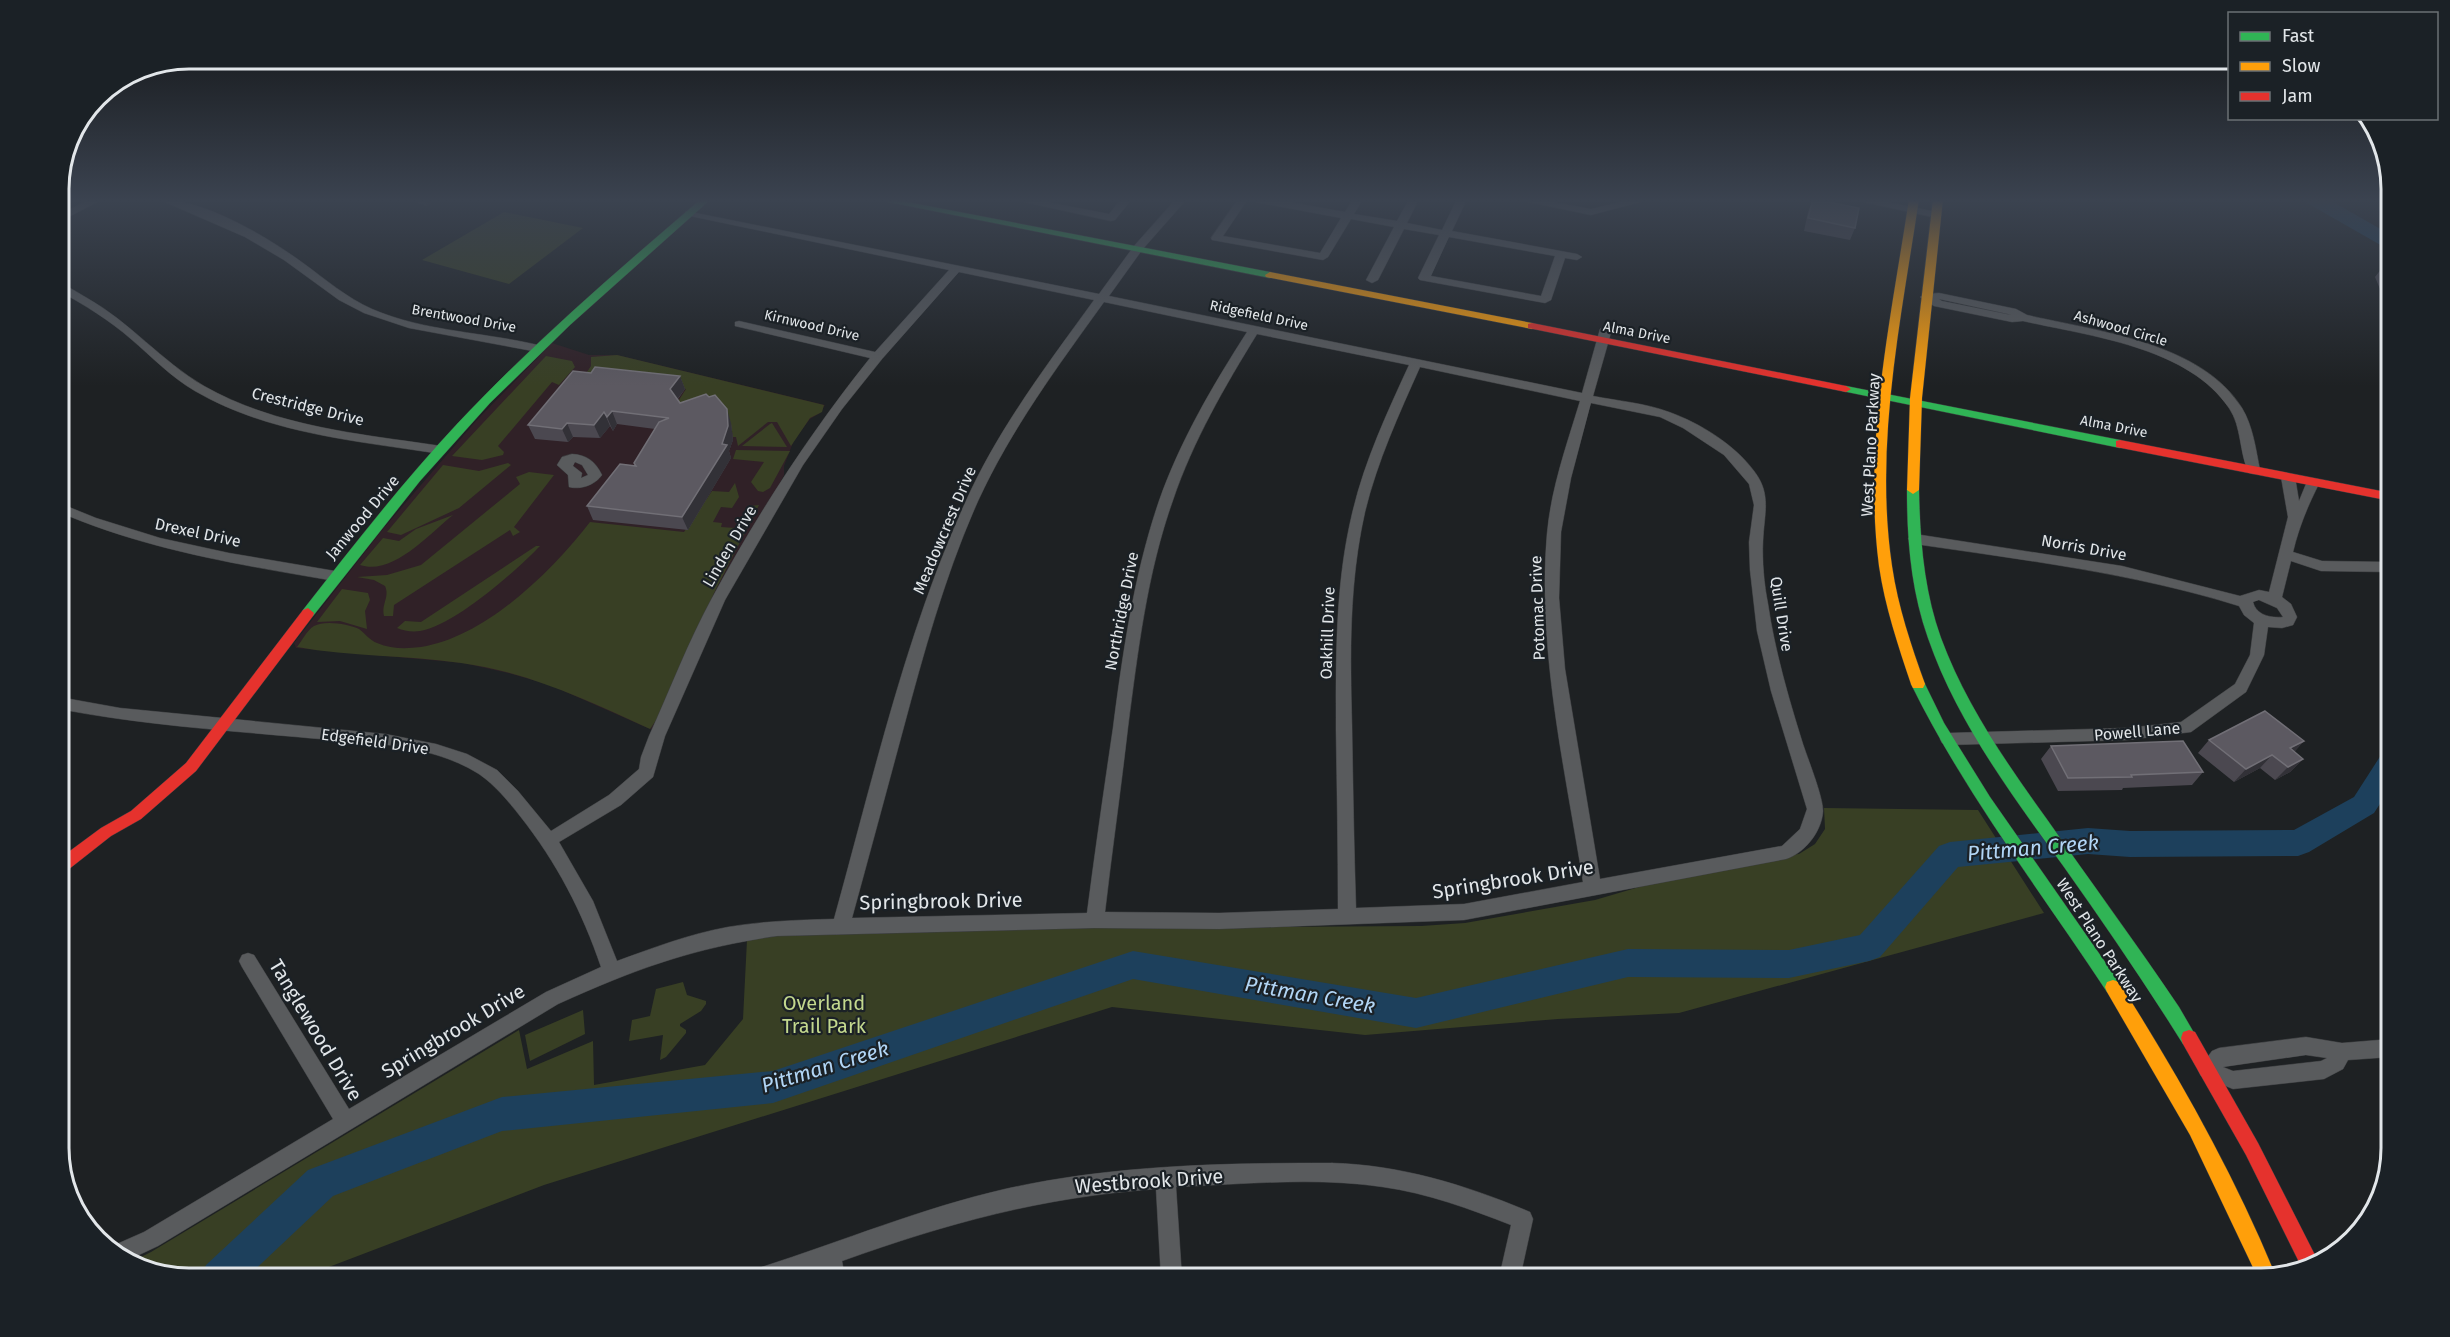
<svg xmlns="http://www.w3.org/2000/svg" width="2450" height="1337" font-family="'Fira Sans',sans-serif">
  <style>
    .education { fill: #302127 }
    .green { fill: #383f24 }
    .lines { fill: none; stroke-linecap: round; stroke-linejoin: round }
    .river { fill: #1d405c; fill-rule: evenodd }
    .street-casing { stroke: #3c3e40; stroke-width: 1 }
    .fast-casing { stroke: #3c3e40; stroke-width: 1 }
    .slow-casing { stroke: #3c3e40; stroke-width: 1 }
    .jam-casing { stroke: #3c3e40; stroke-width: 1 }
    .street { fill: #595b5d; fill-rule: evenodd }
    .fast { fill: #30b455; fill-rule: evenodd }
    .slow { fill: #ff9f0a; fill-rule: evenodd }
    .jam { fill: #e5322d; fill-rule: evenodd }
    .wall { fill: #4b4850 }
    .shaded-wall { fill: #323137 }
    .building { fill: #5c5961; stroke: #716f76; stroke-width: 1.5 }
    .labels { text-anchor: middle; stroke-width: 4.5; stroke-linejoin: round; paint-order: stroke }
    .far-street-label { font-size: 14px; fill: #e2e6e9; stroke: #1b2126 }
    .street-label { font-size: 16px; fill: #e2e6e9; stroke: #1b2126 }
    .near-street-label { font-size: 20px; fill: #e2e6e9; stroke: #1b2126 }
    .near-park-label { font-size: 20px; fill: #c3d88e; stroke: #1b2126 }
    .near-water-label { font-size: 21px; font-style: italic; fill: #b1d5f5; stroke: #1b2126 }
    .rim { fill: none; stroke: #e2e6e9; stroke-width: 3 }
  </style>
  <rect width="100%" height="100%" fill="#1e2123"/>
  <path class="education" d="M 552,343 L 589,355 L 617,355 L 825,405 L 820,413 L 810,419 L 794,440 L 784,466 L 784,475 L 657,728 L 651,729 L 643,726 L 550,685 L 508,673 L 463,663 L 296,648 L 294,643 L 383,529 L 476,421 Z"/>
  <path class="green" d="M 504,212 L 583,228 L 509,284 L 422,260 Z
    M 617,355 L 824,405 L 822,412 L 810,418 L 791,446 L 777,422 L 768,422 L 738,446 L 736,437 L 733,437 C 731,424 729,419 721,408 L 677,403 L 686,389 L 583,378 L 591,366 L 591,357 Z
    M 546,356 L 572,361 L 575,367 L 559,385 L 552,382 L 498,446 L 504,452 L 503,455 L 482,460 L 452,456 Z
    M 772,423 L 787,447 L 742,446 L 770,424 Z
    M 736,450 L 790,451 L 770,488 L 763,492 L 758,491 L 751,482 L 764,462 L 733,459 Z
    M 508,463 L 511,465 L 459,508 L 401,535 L 387,532 L 443,465 L 479,471 Z
    M 529,472 L 554,475 L 514,527 L 520,532 L 513,536 L 510,530 L 394,605 L 393,616 L 384,616 C 381,604 390,597 385,586 L 374,580 L 357,577 L 387,575 L 421,565 L 520,484 L 516,477 Z
    M 735,483 L 739,497 L 732,508 L 721,507 L 713,522 L 722,523 L 721,527 L 735,528 L 750,506 L 759,505 L 714,593 L 659,716 L 650,729 C 589,701 528,672 461,663 C 406,655 351,657 297,647 C 302,641 307,630 314,626 C 325,620 348,624 359,629 C 365,633 369,640 377,643 C 391,649 406,649 421,647 C 486,637 552,571 590,522 L 684,532 L 712,491 L 729,492 Z
    M 453,515 C 429,534 393,576 360,565 L 383,538 L 399,541 L 416,529 Z
    M 536,546 L 540,546 C 516,571 454,626 420,631 C 412,632 404,631 397,628 L 405,621 L 421,622 Z
    M 342,589 L 368,593 L 370,600 L 365,611 L 367,629 L 340,621 L 317,622 Z
    M 1824,808 L 1978,810 L 2044,913 L 1679,1013 L 1558,1019 L 1365,1035 L 1112,1007 L 544,1185 L 300,1278 L 189,1278 L 129,1263 L 151,1252 L 519,1030 L 527,1069 L 593,1041 L 594,1085 L 705,1065 L 743,1019 L 747,940 L 776,936 L 1095,928 L 1421,926 L 1465,923 L 1595,900 L 1707,867 L 1799,854 L 1815,844 L 1825,829 Z
    M 683,982 L 687,995 L 706,1001 L 706,1004 L 701,1011 L 680,1024 L 680,1026 L 686,1030 L 686,1033 L 666,1057 L 660,1060 L 663,1035 L 629,1041 L 632,1020 L 650,1016 L 656,989 Z
    M 583,1010 L 585,1034 L 530,1061 L 525,1035 Z"/>
  <g class="lines">
    <path class="river" d="M 2305,199 L 2328,199 L 2391,235 L 2391,249 L 2384,247 L 2307,203 Z
      M 2391,752 L 2391,787 L 2374,813 L 2309,852 L 2298,856 L 2130,857 L 2088,854 L 1958,867 L 1880,957 L 1869,961 L 1789,978 L 1628,977 L 1416,1028 L 1133,979 L 773,1103 L 502,1131 L 333,1196 L 246,1278 L 200,1278 L 206,1265 L 308,1170 L 502,1097 L 773,1071 L 1133,951 L 1416,998 L 1628,949 L 1789,950 L 1860,935 L 1939,846 L 1950,842 L 2088,828 L 2130,831 L 2294,830 L 2354,797 L 2381,755 Z"/>
    <defs>
      <path id="street" d="M 90,199 L 103,199 L 59,222 L 59,215 Z
        M 158,199 C 204,199 266,236 303,263 C 325,279 347,298 372,309 C 425,332 486,332 542,346 L 544,348 L 538,352 L 409,328 L 364,313 L 339,300 L 284,260 L 245,237 Z
        M 1010,199 L 1032,199 L 1109,214 L 1121,199 L 1132,199 L 1115,220 L 1111,221 Z
        M 1176,199 L 1187,199 L 1142,250 L 1109,296 L 1582,393 L 1600,329 L 1606,326 L 1610,327 L 1612,329 L 1593,396 C 1618,401 1645,403 1669,412 C 1700,423 1735,445 1754,471 C 1772,494 1764,514 1763,541 C 1762,561 1764,584 1768,604 C 1775,651 1788,696 1802,741 C 1807,757 1823,796 1823,811 C 1822,831 1805,853 1786,859 L 1464,920 L 1219,929 L 1095,928 L 777,936 C 693,948 635,969 558,1004 L 158,1246 L 126,1261 L 110,1247 L 144,1232 L 333,1119 L 242,967 L 239,961 L 242,955 L 248,953 L 254,955 L 349,1109 L 546,992 L 601,967 C 582,911 557,863 520,816 C 508,801 495,785 479,774 C 427,741 356,743 298,737 C 218,730 138,724 59,709 L 59,697 L 120,708 L 385,734 L 436,744 L 467,754 L 497,770 L 518,791 L 551,831 L 609,795 L 639,769 L 641,757 L 649,736 C 670,690 688,642 712,598 C 758,513 810,433 870,358 L 735,326 L 735,322 L 739,321 L 875,352 L 949,270 L 690,216 L 685,213 L 686,211 L 1099,294 L 1134,246 ZM 959,272 L 1094,300 C 1047,365 998,429 965,503 C 905,635 873,779 834,919 C 798,920 763,921 728,927 C 689,934 653,948 617,961 L 593,901 L 559,842 L 621,805 L 653,777 L 665,736 L 725,600 L 803,465 L 842,409 L 882,359 ZM 1104,302 L 1247,332 C 1213,385 1180,441 1159,501 C 1134,574 1123,651 1113,728 C 1104,789 1095,851 1087,913 L 852,918 C 869,856 886,793 903,730 C 924,652 945,575 978,501 C 1011,429 1058,366 1104,302 ZM 1257,334 L 1409,365 C 1387,413 1364,462 1352,514 C 1335,585 1336,658 1336,731 C 1337,791 1338,850 1338,909 L 1219,913 L 1105,912 C 1112,851 1121,789 1128,727 C 1138,651 1147,573 1173,500 C 1193,441 1225,386 1257,334 ZM 1420,367 L 1580,401 C 1567,444 1551,488 1547,534 C 1537,650 1565,768 1583,882 L 1464,904 L 1356,908 C 1354,848 1353,787 1352,726 C 1350,654 1349,583 1365,512 C 1377,462 1399,414 1420,367 ZM 1591,403 L 1660,417 L 1683,428 L 1724,455 L 1749,484 L 1754,505 L 1749,542 L 1750,570 L 1757,631 L 1771,691 L 1807,809 L 1800,829 L 1782,846 L 1600,879 L 1565,669 L 1559,598 L 1561,532 L 1571,478 Z
        M 1238,199 L 1248,199 L 1223,236 L 1320,253 L 1341,218 L 1255,202 L 1250,199 L 1273,199 L 1345,212 L 1353,199 L 1363,199 L 1354,214 L 1397,221 L 1409,199 L 1419,199 L 1407,223 L 1442,230 L 1457,199 L 1467,199 L 1452,231 L 1577,254 L 1582,257 L 1577,260 L 1565,258 L 1551,300 L 1545,303 L 1420,280 L 1418,278 L 1439,235 L 1404,229 L 1378,280 L 1372,283 L 1366,280 L 1394,227 L 1351,219 L 1328,257 L 1323,260 L 1212,240 L 1211,238 ZM 1449,237 L 1555,256 L 1541,296 L 1431,276 Z
        M 1514,199 L 1537,199 L 1591,209 L 1633,199 L 1652,199 L 1591,215 Z
        M 1850,199 L 1872,199 L 1937,212 L 1942,215 L 1937,218 Z
        M 59,284 C 69,286 78,293 87,298 C 130,322 161,361 204,386 C 276,427 360,434 441,446 L 447,450 L 441,454 C 358,441 269,434 195,391 C 171,377 152,357 131,339 C 109,320 85,305 59,291 Z
        M 1939,293 L 2016,309 L 2027,315 C 2096,331 2201,342 2242,408 C 2253,426 2256,450 2260,470 L 2254,474 L 2249,473 C 2239,453 2242,427 2229,408 C 2188,347 2090,336 2023,321 L 2012,322 L 1934,306 L 1920,297 L 1926,294 ZM 1939,299 L 2008,314 L 2011,315 L 1942,301 Z
        M 572,454 C 587,455 595,461 602,475 C 595,485 581,490 569,487 L 568,475 L 557,465 L 562,457 ZM 575,462 L 582,465 L 588,475 L 581,478 L 582,473 L 573,466 Z
        M 2288,473 L 2295,477 L 2299,501 L 2308,479 L 2318,479 L 2320,482 C 2308,505 2299,527 2293,552 L 2322,561 L 2391,562 L 2391,572 L 2321,571 L 2291,561 L 2282,597 L 2291,604 L 2297,617 L 2293,625 L 2282,628 L 2268,627 L 2264,655 L 2246,692 L 2191,732 L 2127,740 L 1948,745 L 1942,743 L 1940,739 L 1942,735 L 1948,733 L 2127,728 L 2181,722 L 2235,684 L 2250,655 L 2254,623 L 2244,615 L 2239,606 C 2133,573 2024,560 1915,544 L 1908,539 L 1910,536 L 1915,534 L 2122,566 L 2240,596 L 2259,590 L 2269,592 L 2288,517 L 2281,477 ZM 2259,600 L 2277,608 L 2283,617 C 2270,618 2256,615 2253,602 Z
        M 59,503 L 96,518 L 160,538 L 229,553 L 335,571 L 342,576 L 335,581 C 241,565 147,550 59,512 Z
        M 2306,1037 L 2342,1043 L 2391,1039 L 2391,1057 L 2348,1060 L 2343,1069 L 2324,1079 L 2233,1089 L 2201,1076 L 2198,1070 L 2212,1051 L 2219,1048 ZM 2306,1055 L 2327,1058 L 2321,1061 L 2233,1071 L 2223,1067 Z
        M 1332,1163 C 1401,1165 1466,1185 1530,1212 L 1533,1219 L 1520,1278 L 1499,1278 L 1511,1225 C 1470,1209 1427,1193 1383,1187 C 1316,1177 1244,1184 1176,1187 L 1182,1278 L 1161,1278 L 1156,1189 C 1043,1197 948,1223 842,1261 L 845,1278 L 825,1278 L 823,1268 L 792,1278 L 751,1278 L 755,1271 L 762,1267 C 843,1241 922,1208 1005,1189 C 1113,1165 1222,1163 1332,1163 Z"/>
      <path id="fast" d="M 701,199 L 711,199 L 570,325 L 490,403 L 420,481 L 313,616 L 303,616 L 302,613 L 303,610 C 353,546 402,483 457,424 C 533,343 617,271 701,199 Z
        M 873,199 L 892,199 L 1270,272 L 1275,275 L 1270,278 Z
        M 1846,386 L 2120,440 L 2126,444 L 2120,448 L 1842,391 L 1841,389 Z
        M 1913,486 L 1919,490 C 1920,540 1924,591 1941,638 C 1965,703 2005,761 2046,818 C 2090,881 2136,943 2179,1007 L 2197,1038 L 2195,1044 L 2189,1046 L 2183,1044 C 2145,983 2105,925 2064,867 C 2012,795 1957,722 1928,638 C 1911,590 1907,540 1907,490 Z
        M 1918,679 L 1923,680 L 1944,723 L 1990,797 L 2119,982 L 2121,987 L 2119,992 L 2113,994 L 2107,992 C 2040,890 1965,794 1911,684 L 1913,680 Z"/>
      <path id="slow" d="M 1909,199 L 1919,199 C 1901,319 1874,445 1892,566 C 1898,607 1911,645 1925,684 L 1923,688 L 1913,688 L 1911,684 C 1898,645 1885,607 1879,566 C 1863,444 1891,319 1909,199 Z
        M 1933,199 L 1943,199 L 1922,398 L 1919,490 L 1913,494 L 1907,490 L 1910,398 Z
        M 1270,272 L 1532,323 L 1537,326 L 1532,329 L 1266,277 L 1265,275 Z
        M 2113,980 L 2119,982 C 2178,1075 2233,1172 2275,1274 L 2258,1278 L 2190,1135 L 2107,992 L 2105,987 L 2107,982 Z"/>
      <path id="jam" d="M 1532,323 L 1846,386 L 1851,389 L 1846,392 L 1528,328 L 1528,324 Z
        M 2120,440 L 2391,493 L 2391,501 L 2116,447 L 2116,441 Z
        M 308,608 L 314,613 L 313,616 L 196,771 L 141,819 L 111,836 L 64,873 L 59,874 L 59,859 L 101,828 L 131,811 L 186,763 L 303,610 Z
        M 2189,1030 L 2195,1032 L 2258,1143 L 2318,1261 L 2301,1266 L 2246,1155 L 2183,1044 L 2181,1038 L 2183,1032 Z"/>
    </defs>
    <use href="#street" class="street-casing"/>
    <use href="#fast" class="fast-casing"/>
    <use href="#slow" class="slow-casing"/>
    <use href="#jam" class="jam-casing"/>
    <use href="#street" class="street"/>
    <use href="#fast" class="fast"/>
    <use href="#slow" class="slow"/>
    <use href="#jam" class="jam"/>
  </g>
  <path class="wall" d="M 408,199 L 437,199 L 427,206 L 408,200 Z
    M 1813,199 L 1855,228 L 1850,240 L 1804,231 L 1808,212 Z
    M 2385,264 L 2391,265 L 2391,302 L 2385,301 L 2375,277 Z
    M 591,373 L 680,376 L 685,389 L 678,399 L 680,403 L 731,423 L 733,440 L 729,451 L 731,458 L 688,530 L 593,520 L 587,506 L 636,466 L 655,429 L 617,424 L 613,431 L 610,426 L 600,438 L 573,437 L 568,442 L 535,439 L 528,425 Z
    M 2209,740 L 2304,741 L 2294,752 L 2303,759 L 2290,772 L 2275,780 L 2260,768 L 2234,782 L 2198,753 Z
    M 2051,746 L 2203,772 L 2192,785 L 2123,788 L 2122,790 L 2058,791 L 2041,759 Z"/>
  <path class="shaded-wall" d="M 424,199 L 437,199 L 427,206 Z
    M 680,376 L 685,389 L 675,402 L 670,389 Z
    M 727,409 L 731,423 L 733,440 L 729,451 L 731,458 L 688,530 L 682,517 L 722,444 Z
    M 612,411 L 617,424 L 613,431 L 607,417 Z
    M 604,412 L 610,426 L 600,438 L 594,425 Z
    M 567,423 L 573,437 L 568,442 L 562,429 Z
    M 2304,741 L 2292,754 L 2290,748 Z
    M 2272,755 L 2260,768 L 2234,782 L 2246,769 Z
    M 2303,759 L 2290,772 L 2275,780 L 2288,767 Z"/>
  <path class="building" d="M 1813,199 L 1859,208 L 1855,228 L 1808,218 Z
    M 2385,264 L 2391,265 L 2391,280 Z
    M 595,367 L 680,376 L 670,389 L 680,403 L 706,394 L 709,397 L 715,395 L 727,409 L 728,426 L 722,444 L 727,445 L 682,517 L 587,506 L 620,464 L 636,466 L 634,463 L 659,422 L 669,418 L 612,411 L 607,417 L 604,412 L 594,425 L 567,423 L 562,429 L 528,425 L 573,371 L 591,373 Z
    M 2265,711 L 2304,741 L 2290,748 L 2303,759 L 2288,767 L 2272,755 L 2246,769 L 2209,740 Z
    M 2183,741 L 2203,772 L 2131,775 L 2132,777 L 2068,778 L 2051,746 Z"/>
  <linearGradient id="sky" x2="0" y2="1"><stop stop-color="#101213"/><stop offset="0.52" stop-color="#3b4350"/><stop offset="1" stop-color="#3b4350" stop-opacity="0"/></linearGradient>
  <rect width="2450" height="386" fill="url(#sky)"/>
  <g class="labels">
    <g class="far-street-label">
      <text transform="translate(1259 315) rotate(12)" y="5">Ridgefield Drive</text>
      <text transform="translate(464 318) rotate(10)" y="5">Brentwood Drive</text>
      <text transform="translate(812 325) rotate(13)" y="5">Kirnwood Drive</text>
      <text transform="translate(2121 328) rotate(16)" y="5">Ashwood Circle</text>
      <text transform="translate(1637 332) rotate(11)" y="5">Alma Drive</text>
      <text transform="translate(2114 426) rotate(11)" y="5">Alma Drive</text>
    </g>
    <g class="street-label">
      <text transform="translate(308 406) rotate(14)" y="6">Crestridge Drive</text>
      <text transform="translate(1870 445) rotate(-87)" y="6">West Plano Parkway</text>
      <text transform="translate(362 517) rotate(-50)" y="6">Janwood Drive</text>
      <text transform="translate(944 530) rotate(-67)" y="6">Meadowcrest Drive</text>
      <text transform="translate(198 532) rotate(12)" y="6">Drexel Drive</text>
      <text transform="translate(729 546) rotate(-60)" y="6">Linden Drive</text>
      <text transform="translate(2084 547) rotate(10)" y="6">Norris Drive</text>
      <text transform="translate(1537 608) rotate(-92)" y="6">Potomac Drive</text>
      <text transform="translate(1121 611) rotate(-79)" y="6">Northridge Drive</text>
      <text transform="translate(1782 614) rotate(81)" y="6">Quill Drive</text>
      <text transform="translate(1327 633) rotate(-88)" y="6">Oakhill Drive</text>
      <text transform="translate(2137 731) rotate(-5)" y="6">Powell Lane</text>
      <text transform="translate(375 741) rotate(8)" y="6">Edgefield Drive</text>
      <text transform="translate(2100 940) rotate(57)" y="6">West Plano Parkway</text>
    </g>
    <g class="near-street-label">
      <text transform="translate(1513 879) rotate(-9)" y="7">Springbrook Drive</text>
      <text transform="translate(941 901) rotate(-1)" y="7">Springbrook Drive</text>
      <text transform="translate(316 1030) rotate(59)" y="7">Tanglewood Drive</text>
      <text transform="translate(453 1031) rotate(-31)" y="7">Springbrook Drive</text>
      <text transform="translate(1149 1181) rotate(-4)" y="7">Westbrook Drive</text>
    </g>
    <g class="near-park-label">
      <text x="824" y="1010">Overland<tspan x="824" dy="23">Trail Park</tspan></text>
    </g>
    <g class="near-water-label">
      <text transform="translate(2033 848) rotate(-5)" y="7">Pittman Creek</text>
      <text transform="translate(1310 995) rotate(10)" y="7">Pittman Creek</text>
      <text transform="translate(825 1067) rotate(-17)" y="7">Pittman Creek</text>
    </g>
  </g>
  <path d="M0 0H2450V1337H0ZM189 69H2261A120 120 0 0 1 2381 189V1148A120 120 0 0 1 2261 1268H189A120 120 0 0 1 69 1148V189A120 120 0 0 1 189 69Z" fill="#1b2126" fill-rule="evenodd"/>
  <path class="rim" d="M189 69H2261A120 120 0 0 1 2381 189V1148A120 120 0 0 1 2261 1268H189A120 120 0 0 1 69 1148V189A120 120 0 0 1 189 69Z"/>
  <rect x="2228" y="12" width="210" height="108" fill="#1b2126" stroke="#6b7074" stroke-width="1.5"/>
  <rect x="2240" y="32" width="30" height="9" fill="#30b455" stroke="#6b7074" stroke-width="1.5"/>
  <text x="2282" y="42" font-size="18" fill="#e2e6e9">Fast</text>
  <rect x="2240" y="62" width="30" height="9" fill="#ff9f0a" stroke="#6b7074" stroke-width="1.5"/>
  <text x="2282" y="72" font-size="18" fill="#e2e6e9">Slow</text>
  <rect x="2240" y="92" width="30" height="9" fill="#e5322d" stroke="#6b7074" stroke-width="1.5"/>
  <text x="2282" y="102" font-size="18" fill="#e2e6e9">Jam</text>
</svg>
